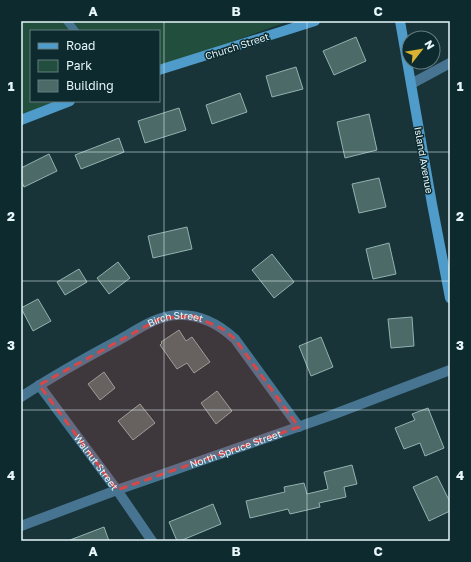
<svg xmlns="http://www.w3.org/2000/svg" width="471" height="562" font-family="'Golos Text',sans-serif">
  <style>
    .green { fill: #224f3d }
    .building { fill: #4c6a67; stroke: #92b2af }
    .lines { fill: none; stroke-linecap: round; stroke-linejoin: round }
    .lane { stroke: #477591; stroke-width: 8 }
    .street { stroke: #477591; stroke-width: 10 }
    .secondary { stroke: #4f9bc9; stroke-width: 10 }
    .marked { fill: #d84747; fill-opacity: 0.2; stroke: #d84747; stroke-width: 3; stroke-dasharray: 8 5; stroke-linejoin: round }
    .grid { fill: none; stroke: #e6f6f9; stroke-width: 1; stroke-opacity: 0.55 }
    .labels { text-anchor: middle; stroke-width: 3; stroke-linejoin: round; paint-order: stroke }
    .street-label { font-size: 10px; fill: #e6f6f9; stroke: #0d2a2f }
    .neatline { fill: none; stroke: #e6f6f9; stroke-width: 1.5 }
    .grid-label { font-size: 13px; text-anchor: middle; font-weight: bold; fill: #e6f6f9 }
  </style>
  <rect width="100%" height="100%" fill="#183439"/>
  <path class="green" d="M 21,21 L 289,21 L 159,68 L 159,31 L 31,31 L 31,101 L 69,101 L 21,118 Z"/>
  <path class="building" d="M 356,37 L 366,61 L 334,75 L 323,51 Z
    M 296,67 L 303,89 L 272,97 L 266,76 Z
    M 240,93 L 247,112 L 212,124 L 206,105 Z
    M 179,108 L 186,130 L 145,143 L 138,121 Z
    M 369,114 L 377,150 L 345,158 L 337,122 Z
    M 119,138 L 124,152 L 81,169 L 75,155 Z
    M 49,154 L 57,171 L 24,187 L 21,180 L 21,168 Z
    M 379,178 L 386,207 L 359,213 L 352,184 Z
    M 187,227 L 192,249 L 153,258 L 148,236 Z
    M 389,243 L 396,274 L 373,279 L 366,249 Z
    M 272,254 L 294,282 L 274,298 L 252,270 Z
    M 118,262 L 130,278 L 109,294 L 97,278 Z
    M 79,269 L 87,282 L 65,295 L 57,282 Z
    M 38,299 L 51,321 L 33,331 L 21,308 Z
    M 412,317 L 414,346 L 391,348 L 388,319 Z
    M 179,330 L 186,341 L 192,337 L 210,362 L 194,373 L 187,363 L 177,369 L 160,345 L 162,343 L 161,342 Z
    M 321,337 L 333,367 L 311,376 L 299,346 Z
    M 104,372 L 115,388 L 100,400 L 88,384 Z
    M 217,391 L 232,411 L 216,424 L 201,403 Z
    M 140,404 L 155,423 L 133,440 L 118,421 Z
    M 428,408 L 444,448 L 425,456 L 420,443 L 404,449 L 395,428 L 415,420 L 412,414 Z
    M 352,465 L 357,484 L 344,487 L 346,497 L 319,503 L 320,507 L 290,514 L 288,509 L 250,518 L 246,501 L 285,492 L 284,487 L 304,483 L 307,494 L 328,489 L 324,472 Z
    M 437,476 L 450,502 L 450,511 L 429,521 L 413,487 Z
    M 213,504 L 221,524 L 180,541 L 177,541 L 169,522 Z
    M 104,527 L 109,541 L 70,541 L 70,540 Z"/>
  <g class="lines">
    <path class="lane" d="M 67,21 L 75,31"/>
    <g class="street">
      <path d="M 411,84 L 450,63"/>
      <path id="s1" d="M 39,385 L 117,490 L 152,541"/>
      <path id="s2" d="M 21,397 C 53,376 85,358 119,340 C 137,330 156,316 177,315 C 200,314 219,324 235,339 L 299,427"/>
      <path id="s3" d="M 21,526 L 117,490 L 332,415 L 450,370"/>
    </g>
    <path class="secondary" d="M 400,21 L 432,204 L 450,298
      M 159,70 L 315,21
      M 21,120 L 70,101"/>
  </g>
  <path class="marked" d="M 194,316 L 223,329 L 235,339 L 299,427 L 117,490 L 39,385 L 161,318 Z"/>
  <path class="grid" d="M 164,21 L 164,541M 307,21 L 307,541M 21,152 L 450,152M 21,281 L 450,281M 21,410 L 450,410"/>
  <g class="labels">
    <g class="street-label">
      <text transform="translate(237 46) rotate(-18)" y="4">Church Street</text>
      <text transform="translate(424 160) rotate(80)" y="4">Island Avenue</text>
      <text dy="4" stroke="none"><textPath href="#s2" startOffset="175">Birch Street</textPath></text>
      <text dy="4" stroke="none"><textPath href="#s3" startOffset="228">North Spruce Street</textPath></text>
      <text dy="4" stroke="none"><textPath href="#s1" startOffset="96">Walnut Street</textPath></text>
    </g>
  </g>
  <rect width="471" height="562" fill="none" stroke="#0d2a2f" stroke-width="44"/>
  <rect x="30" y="30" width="130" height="72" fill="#0d2a2f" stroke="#647c80"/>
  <rect x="38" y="43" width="20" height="6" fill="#4f9bc9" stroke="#647c80"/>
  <text x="66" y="50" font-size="12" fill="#e6f6f9">Road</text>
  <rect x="38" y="60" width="20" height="12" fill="#224f3d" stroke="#647c80"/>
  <text x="66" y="70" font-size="12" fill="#e6f6f9">Park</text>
  <rect x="38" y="80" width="20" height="12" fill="#4c6a67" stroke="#647c80"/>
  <text x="66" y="90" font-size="12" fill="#e6f6f9">Building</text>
  <g transform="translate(421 50) rotate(59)"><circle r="19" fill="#0d2a2f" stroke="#647c80"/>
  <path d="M0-3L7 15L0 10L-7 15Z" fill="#d9b334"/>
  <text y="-6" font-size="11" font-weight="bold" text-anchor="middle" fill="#e6f6f9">N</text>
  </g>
  <rect x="22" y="22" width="427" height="518" class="neatline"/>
  <g class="grid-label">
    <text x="93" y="16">A</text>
    <text x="236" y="16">B</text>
    <text x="378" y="16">C</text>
    <text x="11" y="91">1</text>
    <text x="460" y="91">1</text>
    <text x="11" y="221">2</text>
    <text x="460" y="221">2</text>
    <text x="11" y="350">3</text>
    <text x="460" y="350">3</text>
    <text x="11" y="480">4</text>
    <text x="460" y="480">4</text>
    <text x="93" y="556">A</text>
    <text x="236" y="556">B</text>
    <text x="378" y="556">C</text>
  </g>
</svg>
